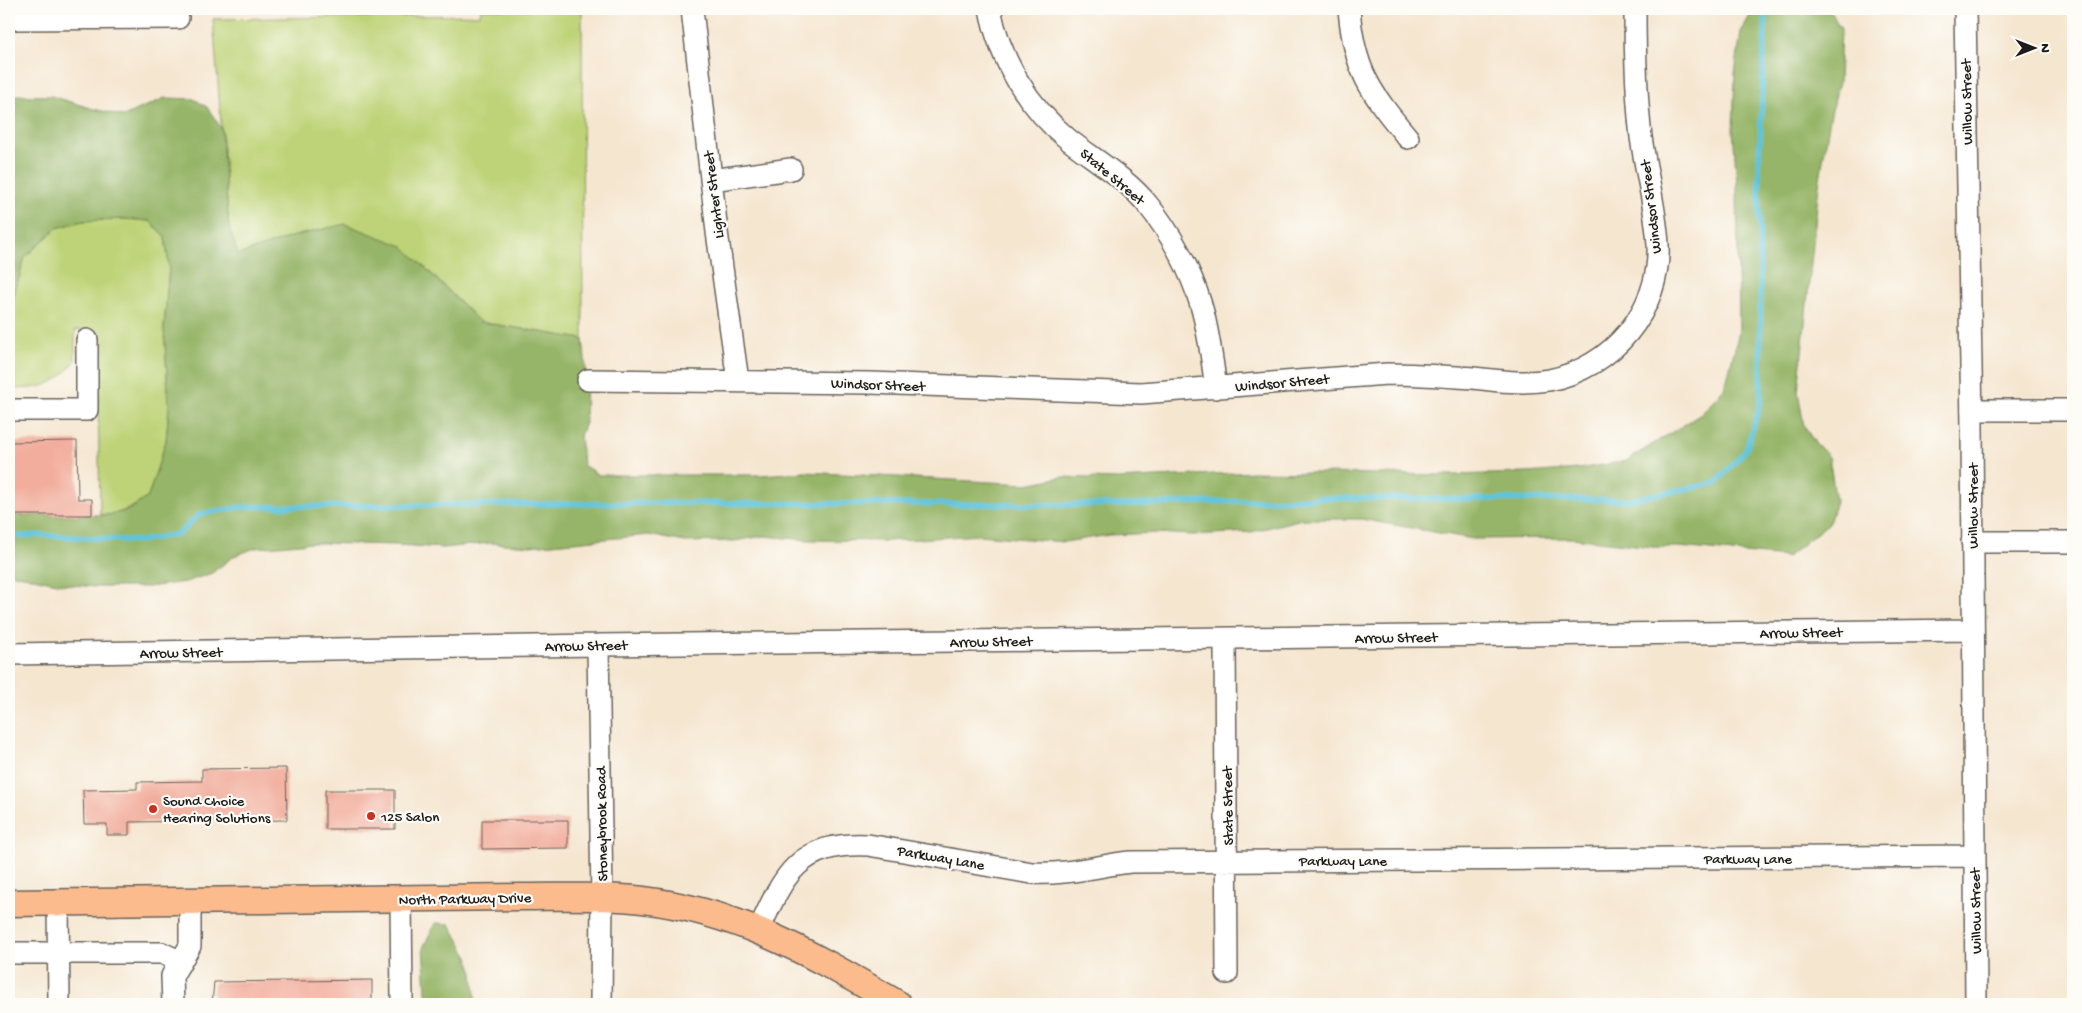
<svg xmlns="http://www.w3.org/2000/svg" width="2082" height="1013" font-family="'Gochi Hand',sans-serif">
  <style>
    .green { fill: #bed377; stroke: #6d784a }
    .forest { fill: #96b568; stroke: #596842 }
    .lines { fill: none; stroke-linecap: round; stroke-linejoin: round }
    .stream { stroke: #5fc4dc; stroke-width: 5.5 }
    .building { fill: #f2ad9c }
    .minor-casing { stroke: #68635b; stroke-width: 24 }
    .major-casing { stroke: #68635b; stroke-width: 29 }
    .minor { stroke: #fff; stroke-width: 21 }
    .major { stroke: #fbbb8d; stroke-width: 26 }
    .poi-dot { fill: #c8321e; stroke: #fdfcf7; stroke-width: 2 }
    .labels { text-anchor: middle; stroke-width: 4.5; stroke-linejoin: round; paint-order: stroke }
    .street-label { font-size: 15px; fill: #1c1c1c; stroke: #fdfcf7 }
    .poi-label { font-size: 15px; fill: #1c1c1c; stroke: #fdfcf7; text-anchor: start }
  </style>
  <rect width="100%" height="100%" fill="#fdfcf7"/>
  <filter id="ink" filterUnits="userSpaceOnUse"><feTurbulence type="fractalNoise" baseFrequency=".02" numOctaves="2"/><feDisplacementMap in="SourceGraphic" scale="10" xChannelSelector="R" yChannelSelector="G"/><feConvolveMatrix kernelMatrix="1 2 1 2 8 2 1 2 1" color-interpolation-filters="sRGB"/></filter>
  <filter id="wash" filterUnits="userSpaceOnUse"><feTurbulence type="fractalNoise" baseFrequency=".0096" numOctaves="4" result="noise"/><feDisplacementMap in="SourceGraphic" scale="20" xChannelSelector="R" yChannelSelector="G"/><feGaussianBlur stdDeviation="1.12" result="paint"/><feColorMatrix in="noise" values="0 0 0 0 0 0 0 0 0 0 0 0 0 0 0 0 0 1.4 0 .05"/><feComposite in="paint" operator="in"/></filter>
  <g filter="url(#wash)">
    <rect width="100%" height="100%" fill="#f5e6d0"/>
    <path class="green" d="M 481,9 L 582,9 L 583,339 L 480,322 L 403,246 L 294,236 L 238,255 L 229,228 L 213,19 L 480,15 Z
      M 125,219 L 150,221 L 165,237 L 169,267 L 164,328 L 169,407 L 166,441 L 148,497 C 133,507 119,516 100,515 L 97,331 L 75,330 L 75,361 C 54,388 41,388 9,389 L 9,334 L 13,298 L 25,257 L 57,228 L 82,221 Z"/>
    <path class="forest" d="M 1757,9 L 1829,9 L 1841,29 L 1839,82 L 1830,118 L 1819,185 L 1798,392 L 1804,426 L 1813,440 L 1829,457 L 1836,501 L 1829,523 L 1787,557 L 1679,547 L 1653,547 L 1572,538 L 1473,539 L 1361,519 L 1302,519 L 1251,532 L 1191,535 L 1156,533 L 1110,535 L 1064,542 L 979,535 L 886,541 L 809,540 L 764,536 L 734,541 L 685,542 L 649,535 L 530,546 L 490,543 L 443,548 L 397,545 L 312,543 L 255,548 L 234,556 L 212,573 L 186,582 L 147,587 L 95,587 L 62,584 L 9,573 L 9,515 L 108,515 L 129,510 L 148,497 L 166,441 L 169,407 L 164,328 L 169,267 L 165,237 L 150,221 L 125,219 L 82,221 L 57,228 L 25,257 L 13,298 L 9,334 L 9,95 L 51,96 L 90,108 L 123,116 L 165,98 L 194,99 L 207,107 L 221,128 L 229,228 L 238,255 L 294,236 L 345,224 L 403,246 L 480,322 L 583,339 L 586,370 L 585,423 L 580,436 L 583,465 L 599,475 L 761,475 L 804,472 L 1027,484 L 1062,477 L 1117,479 L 1254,472 L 1450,475 L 1526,473 L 1579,469 L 1626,461 L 1701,414 L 1725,387 L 1739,332 L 1737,185 L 1733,129 L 1735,73 L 1741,32 L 1753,10 Z
      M 435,923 L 450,924 L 468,956 L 473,973 L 476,1004 L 427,1004 L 423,948 Z"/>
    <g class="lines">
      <path class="stream" d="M 9,537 L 38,535 L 140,541 L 178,534 L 200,514 L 241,507 L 663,503 L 1124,505 L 1326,498 L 1628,500 L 1716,483 L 1746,450 L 1761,401 L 1759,161 L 1766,9"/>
    </g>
    <g id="blocks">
      <path class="building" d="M 77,441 L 78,499 L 92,499 L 92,515 L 9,515 L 9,442 Z
        M 286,768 L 287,820 L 129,822 L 129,835 L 107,835 L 107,824 L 84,824 L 83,790 L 137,789 L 137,782 L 202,781 L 202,769 Z
        M 325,790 L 395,790 L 395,829 L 325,829 Z
        M 482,820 L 568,820 L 568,848 L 482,849 Z
        M 372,980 L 372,1004 L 212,1004 L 214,982 Z"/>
    </g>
  </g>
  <g filter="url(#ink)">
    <use href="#blocks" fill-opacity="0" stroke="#68635b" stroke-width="1"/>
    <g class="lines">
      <defs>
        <path id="minor" d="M 692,9 L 717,232 L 738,381
          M 990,9 C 1000,60 1028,107 1069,140 C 1096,161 1126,178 1148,205 C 1171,233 1191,271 1201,305 C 1209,332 1212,360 1216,388
          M 1349,9 C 1354,70 1370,92 1408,138
          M 1965,9 L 1972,426 L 1976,1004
          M 9,19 L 178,18
          M 711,180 L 791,169
          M 588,380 L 870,383 L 1141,393 L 1387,374 C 1416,374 1444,376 1473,378 C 1498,381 1524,384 1549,380 C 1612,368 1661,310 1658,245 C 1656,209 1646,173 1641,137 C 1636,94 1635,52 1635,9
          M 9,410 L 87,410 L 87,340
          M 1972,410 L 2073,410
          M 1972,542 L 2073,542
          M 1225,639 L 1227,973
          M 598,645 L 602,897 L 601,1004
          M 9,654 L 598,645 L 1972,630
          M 401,898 L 402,1004
          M 58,902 L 59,1004
          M 759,930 C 784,874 799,842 868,845 L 1032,873 C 1066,875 1097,866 1130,862 L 1975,856
          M 9,953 L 162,953 L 181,962
          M 173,1004 L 172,976 L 190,946 L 190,901"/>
        <path id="major" d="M 9,903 L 521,897 C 561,897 602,895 643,900 C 742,912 814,956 898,1004"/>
      </defs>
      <use href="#minor" class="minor-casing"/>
      <use href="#major" class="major-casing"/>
      <use href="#minor" class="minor"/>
      <use href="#major" class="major"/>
    </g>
  </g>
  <g class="poi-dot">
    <circle cx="153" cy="809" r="5"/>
    <circle cx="371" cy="816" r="5"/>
  </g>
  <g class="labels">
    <g class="street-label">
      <text transform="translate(1966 102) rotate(-91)" y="5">Willow Street</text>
      <text transform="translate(1113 176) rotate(40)" y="5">State Street</text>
      <text transform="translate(713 195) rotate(-97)" y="5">Lighter Street</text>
      <text transform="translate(1650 207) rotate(-97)" y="5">Windsor Street</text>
      <text transform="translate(1282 382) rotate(-5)" y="5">Windsor Street</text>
      <text transform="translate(878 384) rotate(2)" y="5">Windsor Street</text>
      <text transform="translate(1972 506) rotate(-90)" y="5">Willow Street</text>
      <text transform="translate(1801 632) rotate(-1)" y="5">Arrow Street</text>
      <text transform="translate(1396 637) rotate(-1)" y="5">Arrow Street</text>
      <text transform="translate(991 641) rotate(-1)" y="5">Arrow Street</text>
      <text transform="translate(586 645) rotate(-1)" y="5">Arrow Street</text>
      <text transform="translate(181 652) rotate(-1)" y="5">Arrow Street</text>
      <text transform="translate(1227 806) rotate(-91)" y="5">State Street</text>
      <text transform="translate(601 824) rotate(-91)" y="5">Stoneybrook Road</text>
      <text transform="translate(941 857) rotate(10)" y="5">Parkway Lane</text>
      <text x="1748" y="863">Parkway Lane</text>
      <text x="1343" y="865">Parkway Lane</text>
      <text transform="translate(465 898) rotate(-1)" y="5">North Parkway Drive</text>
      <text transform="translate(1975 911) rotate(-91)" y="5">Willow Street</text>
    </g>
    <g class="poi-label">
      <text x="163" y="805">Sound Choice<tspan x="163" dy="17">Hearing Solutions</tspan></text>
      <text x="381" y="821">125 Salon</text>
    </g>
  </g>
  <rect width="2082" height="1013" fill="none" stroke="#fdfcf7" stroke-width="30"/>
  <g transform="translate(2034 48) rotate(90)" stroke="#fdfcf7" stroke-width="4" paint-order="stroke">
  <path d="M0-4L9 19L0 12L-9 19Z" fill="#1c1c1c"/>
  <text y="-8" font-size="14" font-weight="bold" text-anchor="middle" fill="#1c1c1c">N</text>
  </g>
</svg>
